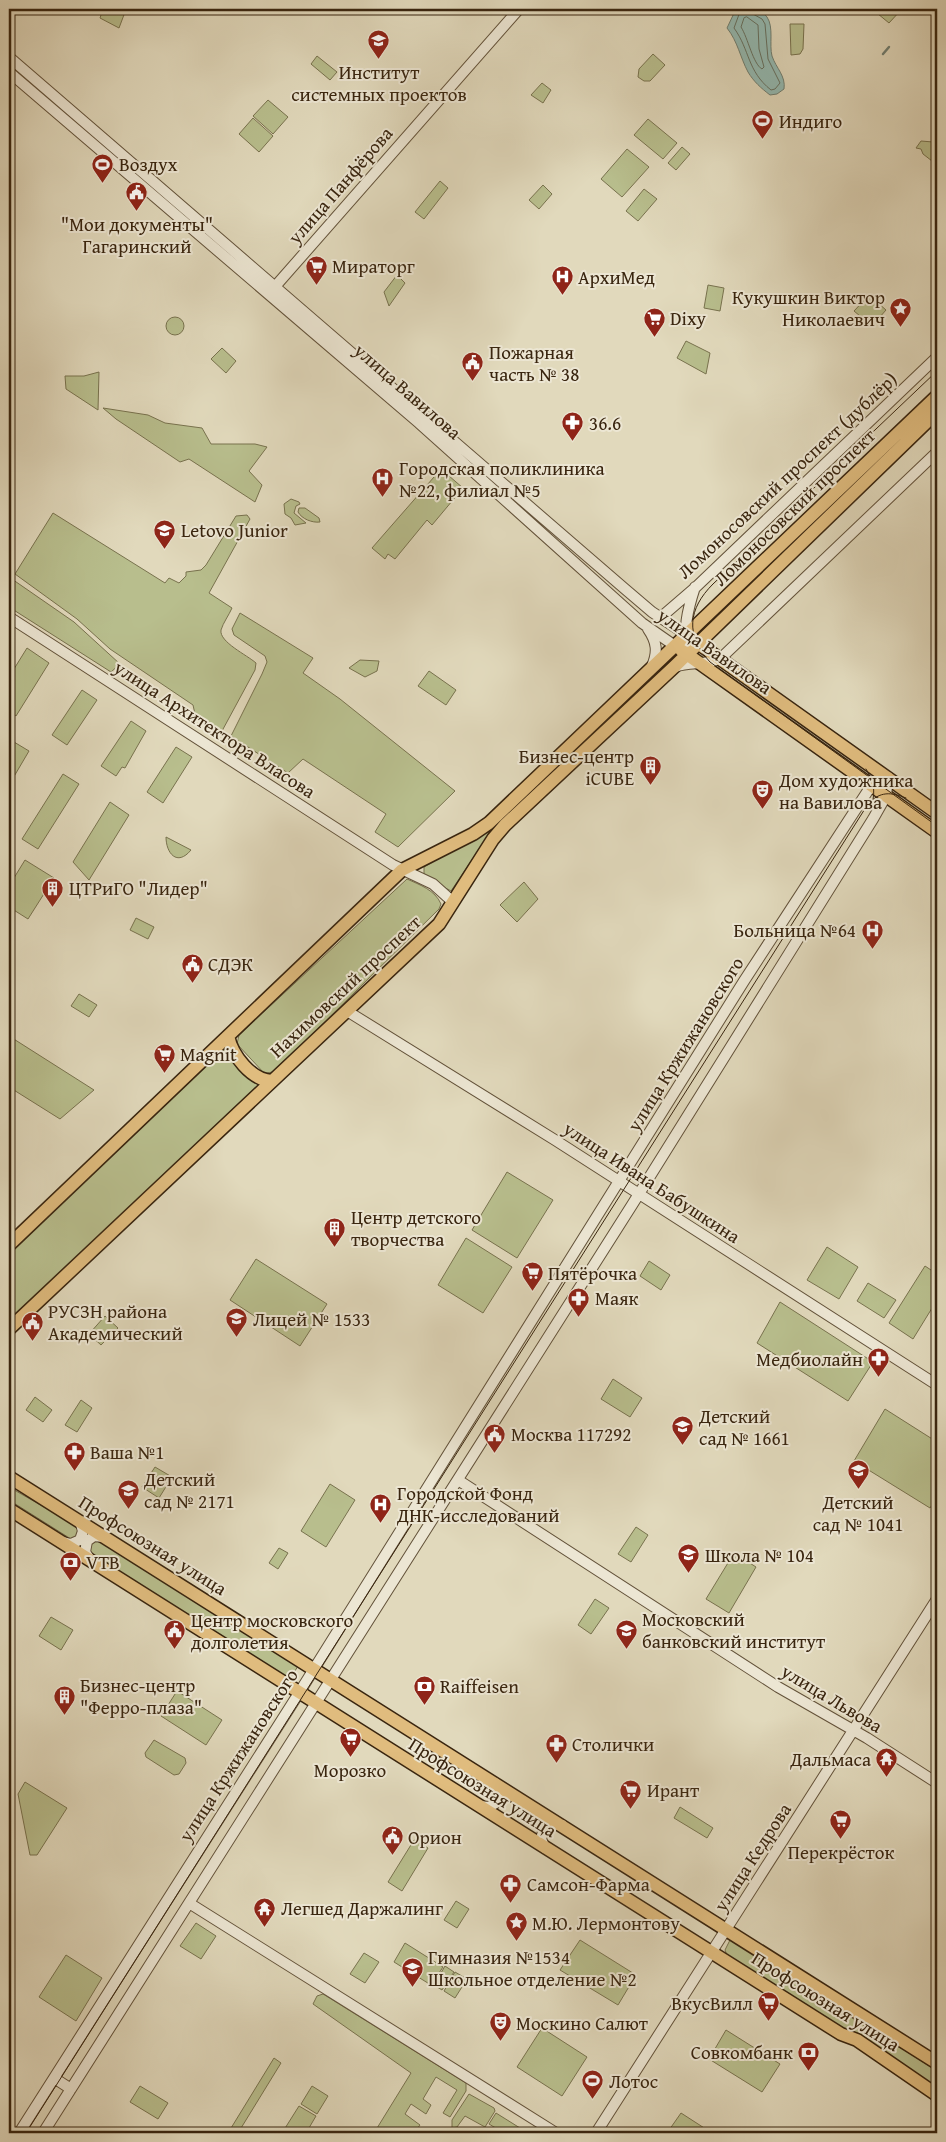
<svg xmlns="http://www.w3.org/2000/svg" width="946" height="2142" font-family="'Gentium Book Plus',serif">
  <style>
    .green { fill: #b8be8d; stroke: #78724e }
    .water { fill: #94bab2; stroke: #707e71 }
    .lines { fill: none; stroke-linecap: round; stroke-linejoin: round }
    .shore { stroke: #667060; stroke-width: 1 }
    .stream { stroke: #707e71; stroke-width: 2.5 }
    .minor-casing { stroke: #63523a; stroke-width: 12 }
    .major-casing { stroke: #39250f; stroke-width: 15 }
    .minor { stroke: #ece6d3; stroke-width: 10 }
    .major { stroke: #e0bc7e; stroke-width: 12 }
    .tram { stroke: #39250f; stroke-width: 1 }
    .labels { text-anchor: middle; stroke-width: 4; stroke-linejoin: round; paint-order: stroke }
    .poi-label { font-size: 19px; fill: #39250f; stroke: #ece6d3; text-anchor: start }
    .street-label { font-size: 19px; fill: #39250f; stroke: #ece6d3 }
  </style>
  <rect width="100%" height="100%" fill="#e1d9bc"/>
  <filter id="stains"><feTurbulence type="fractalNoise" baseFrequency=".004" numOctaves="4"/><feColorMatrix values="0 0 0 0 .2 0 0 0 0 .09 0 0 0 0 .02 0 0 0 .5 -.17"/></filter>
  <radialGradient id="worn" r=".72"><stop offset=".6" stop-color="#630" stop-opacity="0"/><stop offset="1" stop-color="#630" stop-opacity=".3"/></radialGradient>
  <path class="green" d="M 103,9 L 120,9 L 125,12 L 119,28 L 100,18 Z
    M 872,9 L 900,9 L 901,10 L 889,23 Z
    M 790,24 L 804,24 L 803,49 L 800,54 L 791,55 Z
    M 653,54 L 665,65 L 650,81 L 644,81 L 638,77 L 639,69 Z
    M 317,56 L 337,72 L 330,80 L 311,64 Z
    M 542,83 L 551,90 L 543,103 L 531,95 Z
    M 268,100 L 288,117 L 273,134 L 253,116 Z
    M 253,118 L 273,136 L 259,152 L 239,134 Z
    M 648,119 L 677,143 L 663,159 L 634,135 Z
    M 921,141 L 933,142 L 937,147 L 937,155 L 932,161 L 923,154 L 921,149 L 916,148 Z
    M 682,147 L 690,154 L 676,170 L 668,163 Z
    M 627,149 L 649,167 L 622,197 L 601,179 Z
    M 440,181 L 448,188 L 424,219 L 415,212 Z
    M 543,185 L 552,194 L 539,209 L 529,200 Z
    M 644,189 L 657,199 L 638,221 L 626,211 Z
    M 397,275 L 405,283 L 389,306 L 384,292 Z
    M 708,285 L 724,288 L 720,311 L 704,308 Z
    M 869,295 L 886,310 L 872,326 L 854,311 Z
    M166 326a9 9 0 1 1 18 0a9 9 0 1 1-18 0Z
    M 686,341 L 710,353 L 706,374 L 677,358 Z
    M 222,348 L 236,361 L 226,373 L 211,359 Z
    M 99,372 L 98,410 L 66,389 L 65,376 L 84,376 Z
    M 103,408 L 148,415 L 165,423 L 202,428 L 211,444 L 255,444 L 267,447 L 249,471 L 262,485 L 255,502 L 189,459 L 180,462 L 116,419 Z
    M 441,469 L 463,488 L 432,525 L 427,520 L 395,559 L 388,554 L 385,559 L 372,548 Z
    M 291,499 L 299,502 L 300,504 L 296,506 L 294,513 L 306,523 L 295,525 L 291,518 L 285,514 L 284,504 Z
    M 299,508 L 305,508 L 319,518 L 320,522 C 312,523 302,519 298,512 Z
    M 53,513 L 165,583 L 169,578 L 179,583 L 186,576 L 186,572 L 201,570 L 206,565 L 236,516 L 247,515 L 250,519 L 209,593 L 232,608 C 229,615 223,623 221,630 C 219,642 247,655 256,663 L 255,670 L 222,731 L 195,714 L 193,705 L 110,649 L 77,619 L 15,574 Z
    M 9,577 L 74,622 L 120,664 L 111,672 L 9,607 Z
    M 240,613 L 313,658 L 303,673 L 340,699 L 455,791 L 398,847 L 375,832 L 386,814 L 303,759 L 288,773 L 231,736 L 262,674 L 267,662 L 265,656 L 234,635 L 232,629 Z
    M 27,648 L 49,663 L 16,716 L 9,711 L 9,677 Z
    M 360,660 L 379,661 L 377,671 L 365,677 L 349,668 Z
    M 429,671 L 456,690 L 446,705 L 418,686 Z
    M 82,690 L 97,700 L 67,745 L 52,735 Z
    M 131,721 L 146,731 L 125,768 L 122,767 L 116,776 L 101,766 Z
    M 9,739 L 29,751 L 9,785 Z
    M 176,747 L 192,757 L 163,803 L 147,792 Z
    M 63,774 L 79,784 L 38,849 L 22,839 Z
    M 110,802 L 129,815 L 89,880 L 73,862 Z
    M 494,827 L 451,891 L 424,876 L 424,867 Z
    M 166,837 L 191,850 C 177,867 166,853 166,837 Z
    M 25,860 L 54,878 L 28,919 L 9,907 L 9,886 Z
    M 407,879 C 420,885 435,890 441,904 L 439,909 L 274,1072 L 264,1073 L 237,1044 L 239,1035 Z
    M 524,882 L 538,899 L 517,922 L 500,905 Z
    M 136,918 L 154,927 L 148,939 L 130,930 Z
    M 79,994 L 97,1005 L 89,1017 L 71,1006 Z
    M 9,1036 L 94,1090 L 60,1119 L 9,1087 Z
    M 224,1049 L 259,1086 L 9,1322 L 9,1254 Z
    M 507,1172 L 553,1200 L 517,1258 L 472,1230 Z
    M 466,1238 L 512,1267 L 483,1313 L 438,1285 Z
    M 827,1247 L 858,1267 L 839,1299 L 807,1280 Z
    M 256,1259 L 327,1304 L 300,1346 L 230,1300 Z
    M 649,1261 L 670,1275 L 661,1290 L 640,1276 Z
    M 925,1266 L 937,1274 L 937,1300 L 913,1339 L 889,1323 Z
    M 868,1283 L 896,1300 L 884,1318 L 857,1301 Z
    M 780,1302 L 873,1362 L 848,1401 L 757,1343 Z
    M 105,1316 L 118,1328 L 101,1345 L 89,1334 Z
    M 613,1379 L 642,1398 L 630,1417 L 601,1399 Z
    M 35,1397 L 52,1410 L 43,1422 L 26,1410 Z
    M 81,1400 L 92,1408 L 77,1432 L 65,1425 Z
    M 885,1409 L 937,1442 L 937,1497 L 930,1508 L 854,1461 Z
    M 155,1467 L 172,1477 L 159,1498 L 142,1487 Z
    M 330,1484 L 355,1500 L 326,1547 L 301,1531 Z
    M 9,1487 L 79,1527 L 77,1537 L 71,1539 L 9,1500 Z
    M 636,1527 L 648,1535 L 631,1562 L 618,1554 Z
    M 99,1540 L 298,1666 L 290,1679 L 90,1553 L 89,1550 L 90,1543 Z
    M 279,1548 L 288,1553 L 278,1569 L 269,1563 Z
    M 734,1553 L 756,1567 L 729,1613 L 706,1599 Z
    M 595,1599 L 609,1608 L 591,1634 L 578,1625 Z
    M 51,1617 L 73,1630 L 61,1650 L 39,1636 Z
    M 177,1691 L 222,1720 L 206,1745 L 161,1716 Z
    M 154,1740 L 185,1758 L 186,1763 L 179,1774 L 174,1775 L 146,1757 L 145,1753 Z
    M 25,1782 L 67,1808 L 37,1855 L 30,1855 L 18,1794 Z
    M 680,1807 L 713,1828 L 707,1838 L 674,1818 Z
    M 414,1840 L 428,1848 L 402,1891 L 388,1882 Z
    M 456,1901 L 469,1909 L 457,1928 L 444,1920 Z
    M 196,1923 L 216,1936 L 201,1959 L 180,1946 Z
    M 580,1940 L 636,1975 L 618,2005 L 560,1970 Z
    M 730,1940 L 732,1940 L 937,2071 L 937,2089 L 727,1955 L 725,1950 Z
    M 405,1943 L 443,1967 L 431,1985 L 394,1962 Z
    M 364,1953 L 379,1962 L 365,1983 L 350,1974 Z
    M 66,1955 L 102,1978 L 76,2021 L 39,1997 Z
    M 445,1966 L 454,1972 L 442,1990 L 434,1985 Z
    M 455,1972 L 467,1979 L 455,1998 L 444,1991 Z
    M 323,1994 L 466,2083 L 466,2091 L 450,2117 L 443,2113 L 457,2090 L 436,2077 L 423,2099 L 431,2105 L 426,2114 L 411,2104 L 405,2114 L 420,2125 L 414,2133 L 374,2133 L 411,2073 L 313,2004 L 317,1996 Z
    M 542,2028 L 587,2057 L 562,2096 L 517,2067 Z
    M 726,2030 L 780,2064 L 762,2092 L 709,2059 Z
    M 274,2058 L 281,2063 L 238,2133 L 228,2133 Z
    M 140,2086 L 168,2103 L 158,2119 L 130,2102 Z
    M 312,2086 L 328,2096 L 317,2114 L 301,2104 Z
    M 469,2094 L 494,2108 L 495,2111 L 485,2127 L 465,2116 L 457,2127 L 452,2128 L 452,2120 Z
    M 299,2106 L 316,2116 L 306,2133 L 282,2133 Z
    M 496,2113 L 528,2133 L 504,2133 L 489,2124 Z
    M 681,2113 L 712,2133 L 667,2133 Z"/>
  <path class="water" d="M 738,9 C 748,9 761,8 767,17 C 774,27 769,45 772,56 C 776,68 786,76 784,89 L 777,94 L 770,95 C 761,88 754,82 748,72 C 740,57 738,42 727,28 L 735,11 Z"/>
  <g class="lines">
    <path class="shore" d="M 741,9 L 734,28 C 750,50 747,71 771,90 L 775,89 L 780,83 L 768,59 L 765,24 L 762,19 L 753,14 L 752,9
      M 747,17 L 758,25 L 759,49 L 764,67 L 762,69 C 753,64 748,38 741,27 L 744,18 Z"/>
    <path class="stream" d="M 883,54 L 889,47"/>
    <defs>
      <path id="minor" d="M 9,57 L 625,589 L 652,612 L 687,635
        M 9,72 L 419,423 L 642,623 L 675,646
        M 272,290 L 519,9
        M 9,617 L 393,865 L 433,884 L 453,902
        M 660,618 L 696,587 L 937,357
        M 648,629 C 657,642 658,652 652,666
        M 688,654 C 683,630 687,611 695,587
        M 675,667 C 690,661 707,666 721,658 L 937,452
        M 347,1011 L 555,1140 L 937,1385
        M 458,1480 L 778,1687 L 867,1738 L 937,1783
        M 63,1542 L 71,1544 L 80,1540 L 83,1531 L 80,1521
        M 91,1561 L 85,1552 L 87,1541 L 94,1536 L 103,1537
        M 479,1806 L 489,1807 L 496,1803 L 499,1791 L 495,1783
        M 545,1848 L 541,1839 L 544,1828 L 551,1824 L 562,1825
        M 189,1903 L 556,2133
        M 54,2078 L 71,2089
        M 19,2133 L 299,1693 L 744,981 L 871,786 L 888,777 L 886,796 L 873,819 L 632,1205 L 43,2133
        M 596,2133 L 937,1599"/>
      <path id="major" d="M 692,639 L 937,813
        M 681,650 L 937,832
        M 228,1036 C 232,1055 251,1080 272,1081
        M 9,1245 L 402,870 L 473,834 L 489,823 L 937,396
        M 9,1329 L 439,924 L 493,839 L 505,825 L 674,667 L 937,412
        M 9,1477 L 937,2063
        M 9,1509 L 841,2034 L 857,2040 L 937,2095"/>
    </defs>
    <use href="#minor" class="minor-casing"/>
    <use href="#major" class="major-casing"/>
    <use href="#minor" class="minor"/>
    <use href="#major" class="major"/>
    <path class="tram" d="M 937,371 L 713,584 C 688,609 685,635 710,662 L 937,826
      M 866,769 C 873,780 876,791 872,803
      M 26,2133 L 868,804 C 880,791 891,792 906,798"/>
  </g>
  <defs>
    <symbol id="university-pin" viewBox="-11 -11 22 30"><path d="M0 17L-7.5 6A9.5 9.5 0 1 1 7.5 6Z" fill="#8f2418" stroke="#ece6d3"/><path d="M0-5L7-2L0 1L-7-2ZM-4 1L0 2.5L4 1V4Q0 6-4 4Z" fill="#fff"/></symbol>
    <symbol id="stadium-pin" viewBox="-11 -11 22 30"><path d="M0 17L-7.5 6A9.5 9.5 0 1 1 7.5 6Z" fill="#8f2418" stroke="#ece6d3"/><path d="M0-5a6.5 5 0 1 0 0 10a6.5 5 0 1 0 0-10ZM-3.5-1.8h7v3.6h-7Z" fill="#fff"/></symbol>
    <symbol id="civic-pin" viewBox="-11 -11 22 30"><path d="M0 17L-7.5 6A9.5 9.5 0 1 1 7.5 6Z" fill="#8f2418" stroke="#ece6d3"/><path d="M-.6-6.5H3V-4.5H.6V-3L4-1V1h2V6H-6V1h2V-1L-.6-3ZM-1.2 2.5V6h2.4V2.5Z" fill="#fff"/></symbol>
    <symbol id="supermarket-pin" viewBox="-11 -11 22 30"><path d="M0 17L-7.5 6A9.5 9.5 0 1 1 7.5 6Z" fill="#8f2418" stroke="#ece6d3"/><path d="M-6-5.5h2.5l.6 2H6L4.5 2H-2.5L-4.4-4H-6ZM-1.5 3.2a1.3 1.3 0 1 0 .1 0ZM3 3.2a1.3 1.3 0 1 0 .1 0Z" fill="#fff"/></symbol>
    <symbol id="hospital-pin" viewBox="-11 -11 22 30"><path d="M0 17L-7.5 6A9.5 9.5 0 1 1 7.5 6Z" fill="#8f2418" stroke="#ece6d3"/><path d="M-5-5h3v3.5h4V-5h3V5h-3V1.5h-4V5h-3Z" fill="#fff"/></symbol>
    <symbol id="sight-pin" viewBox="-11 -11 22 30"><path d="M0 17L-7.5 6A9.5 9.5 0 1 1 7.5 6Z" fill="#8f2418" stroke="#ece6d3"/><path d="M0-6L1.8-2.2L6-1.7L2.9 1.2L3.7 5.4L0 3.3L-3.7 5.4L-2.9 1.2L-6-1.7L-1.8-2.2Z" fill="#fff"/></symbol>
    <symbol id="pharmacy-pin" viewBox="-11 -11 22 30"><path d="M0 17L-7.5 6A9.5 9.5 0 1 1 7.5 6Z" fill="#8f2418" stroke="#ece6d3"/><path d="M-2-6h4v4h4v4h-4v4h-4v-4h-4v-4h4Z" fill="#fff"/></symbol>
    <symbol id="school-pin" viewBox="-11 -11 22 30"><path d="M0 17L-7.5 6A9.5 9.5 0 1 1 7.5 6Z" fill="#8f2418" stroke="#ece6d3"/><path d="M0-5L7-2L0 1L-7-2ZM-4 1L0 2.5L4 1V4Q0 6-4 4Z" fill="#fff"/></symbol>
    <symbol id="building-pin" viewBox="-11 -11 22 30"><path d="M0 17L-7.5 6A9.5 9.5 0 1 1 7.5 6Z" fill="#8f2418" stroke="#ece6d3"/><path d="M-4-6H4V6H1V3H-1V6H-4ZM-2.5-4.3h1.7v1.8h-1.7ZM.8-4.3h1.7v1.8H.8ZM-2.5-1h1.7V.8h-1.7ZM.8-1h1.7V.8H.8Z" fill="#fff"/></symbol>
    <symbol id="theatre-pin" viewBox="-11 -11 22 30"><path d="M0 17L-7.5 6A9.5 9.5 0 1 1 7.5 6Z" fill="#8f2418" stroke="#ece6d3"/><path d="M-5-5.5Q0-4 5-5.5V0Q5 5 0 6Q-5 5-5 0ZM-3.3-2.5H-1v1.5H-3.3ZM1-2.5H3.3v1.5H1ZM-2.8 1Q0 5.5 2.8 1Z" fill="#fff"/></symbol>
    <symbol id="bank-pin" viewBox="-11 -11 22 30"><path d="M0 17L-7.5 6A9.5 9.5 0 1 1 7.5 6Z" fill="#8f2418" stroke="#ece6d3"/><path d="M-6-4H6V4H-6ZM0-2.3a2.3 2.3 0 1 0 0 4.6a2.3 2.3 0 1 0 0-4.6Z" fill="#fff"/></symbol>
    <symbol id="temple-pin" viewBox="-11 -11 22 30"><path d="M0 17L-7.5 6A9.5 9.5 0 1 1 7.5 6Z" fill="#8f2418" stroke="#ece6d3"/><path d="M0-6L5-2H3V0L6.5 2.5H4V6H1.5V3h-3V6H-4V2.5H-6.5L-3 0V-2H-5Z" fill="#fff"/></symbol>
  </defs>
  <g fill-rule="evenodd">
    <use href="#university-pin" x="366" y="28" width="25" height="34"/>
    <use href="#stadium-pin" x="750" y="108" width="25" height="34"/>
    <use href="#stadium-pin" x="90" y="152" width="25" height="34"/>
    <use href="#civic-pin" x="124" y="180" width="25" height="34"/>
    <use href="#supermarket-pin" x="304" y="254" width="25" height="34"/>
    <use href="#hospital-pin" x="550" y="264" width="25" height="34"/>
    <use href="#sight-pin" x="888" y="296" width="25" height="34"/>
    <use href="#supermarket-pin" x="642" y="306" width="25" height="34"/>
    <use href="#civic-pin" x="460" y="350" width="25" height="34"/>
    <use href="#pharmacy-pin" x="560" y="410" width="25" height="34"/>
    <use href="#hospital-pin" x="370" y="466" width="25" height="34"/>
    <use href="#school-pin" x="152" y="518" width="25" height="34"/>
    <use href="#building-pin" x="638" y="754" width="25" height="34"/>
    <use href="#theatre-pin" x="750" y="778" width="25" height="34"/>
    <use href="#building-pin" x="40" y="876" width="25" height="34"/>
    <use href="#hospital-pin" x="860" y="918" width="25" height="34"/>
    <use href="#civic-pin" x="180" y="952" width="25" height="34"/>
    <use href="#supermarket-pin" x="152" y="1042" width="25" height="34"/>
    <use href="#building-pin" x="322" y="1216" width="25" height="34"/>
    <use href="#supermarket-pin" x="520" y="1260" width="25" height="34"/>
    <use href="#pharmacy-pin" x="566" y="1286" width="25" height="34"/>
    <use href="#school-pin" x="224" y="1306" width="25" height="34"/>
    <use href="#civic-pin" x="20" y="1310" width="25" height="34"/>
    <use href="#pharmacy-pin" x="866" y="1346" width="25" height="34"/>
    <use href="#school-pin" x="670" y="1414" width="25" height="34"/>
    <use href="#civic-pin" x="482" y="1422" width="25" height="34"/>
    <use href="#pharmacy-pin" x="62" y="1440" width="25" height="34"/>
    <use href="#school-pin" x="846" y="1458" width="25" height="34"/>
    <use href="#school-pin" x="116" y="1478" width="25" height="34"/>
    <use href="#hospital-pin" x="368" y="1492" width="25" height="34"/>
    <use href="#school-pin" x="676" y="1542" width="25" height="34"/>
    <use href="#bank-pin" x="58" y="1550" width="25" height="34"/>
    <use href="#university-pin" x="614" y="1618" width="25" height="34"/>
    <use href="#civic-pin" x="162" y="1618" width="25" height="34"/>
    <use href="#bank-pin" x="412" y="1674" width="25" height="34"/>
    <use href="#building-pin" x="52" y="1684" width="25" height="34"/>
    <use href="#supermarket-pin" x="338" y="1726" width="25" height="34"/>
    <use href="#pharmacy-pin" x="544" y="1732" width="25" height="34"/>
    <use href="#temple-pin" x="874" y="1746" width="25" height="34"/>
    <use href="#supermarket-pin" x="618" y="1778" width="25" height="34"/>
    <use href="#supermarket-pin" x="828" y="1808" width="25" height="34"/>
    <use href="#civic-pin" x="380" y="1824" width="25" height="34"/>
    <use href="#pharmacy-pin" x="498" y="1872" width="25" height="34"/>
    <use href="#temple-pin" x="252" y="1896" width="25" height="34"/>
    <use href="#sight-pin" x="504" y="1910" width="25" height="34"/>
    <use href="#school-pin" x="400" y="1956" width="25" height="34"/>
    <use href="#supermarket-pin" x="756" y="1990" width="25" height="34"/>
    <use href="#theatre-pin" x="488" y="2010" width="25" height="34"/>
    <use href="#bank-pin" x="796" y="2040" width="25" height="34"/>
    <use href="#stadium-pin" x="580" y="2068" width="25" height="34"/>
  </g>
  <g class="labels">
    <g class="poi-label">
      <text x="379" y="79" text-anchor="middle">Институт<tspan x="379" dy="22">системных проектов</tspan></text>
      <text x="779" y="128">Индиго</text>
      <text x="119" y="171">Воздух</text>
      <text x="137" y="231" text-anchor="middle">"Мои документы"<tspan x="137" dy="22">Гагаринский</tspan></text>
      <text x="332" y="273">Мираторг</text>
      <text x="578" y="284">АрхиМед</text>
      <text x="885" y="304" text-anchor="end">Кукушкин Виктор<tspan x="885" dy="22">Николаевич</tspan></text>
      <text x="670" y="325">Dixy</text>
      <text x="489" y="359">Пожарная<tspan x="489" dy="22">часть № 38</tspan></text>
      <text x="589" y="430">36.6</text>
      <text x="399" y="475">Городская поликлиника<tspan x="399" dy="22">№22, филиал №5</tspan></text>
      <text x="181" y="537">Letovo Junior</text>
      <text x="634" y="763" text-anchor="end">Бизнес-центр<tspan x="634" dy="22">iCUBE</tspan></text>
      <text x="779" y="787">Дом художника<tspan x="779" dy="22">на Вавилова</tspan></text>
      <text x="69" y="895">ЦТРиГО "Лидер"</text>
      <text x="856" y="937" text-anchor="end">Больница №64</text>
      <text x="208" y="971">СДЭК</text>
      <text x="180" y="1061">Magnit</text>
      <text x="351" y="1224">Центр детского<tspan x="351" dy="22">творчества</tspan></text>
      <text x="548" y="1280">Пятёрочка</text>
      <text x="595" y="1305">Маяк</text>
      <text x="48" y="1318">РУСЗН района<tspan x="48" dy="22">Академический</tspan></text>
      <text x="253" y="1326">Лицей № 1533</text>
      <text x="863" y="1366" text-anchor="end">Медбиолайн</text>
      <text x="699" y="1423">Детский<tspan x="699" dy="22">сад № 1661</tspan></text>
      <text x="511" y="1441">Москва 117292</text>
      <text x="90" y="1459">Ваша №1</text>
      <text x="144" y="1486">Детский<tspan x="144" dy="22">сад № 2171</tspan></text>
      <text x="397" y="1500">Городской Фонд<tspan x="397" dy="22">ДНК-исследований</tspan></text>
      <text x="858" y="1509" text-anchor="middle">Детский<tspan x="858" dy="22">сад № 1041</tspan></text>
      <text x="705" y="1562">Школа № 104</text>
      <text x="86" y="1569">VTB</text>
      <text x="642" y="1626">Московский<tspan x="642" dy="22">банковский институт</tspan></text>
      <text x="191" y="1627">Центр московского<tspan x="191" dy="22">долголетия</tspan></text>
      <text x="80" y="1692">Бизнес-центр<tspan x="80" dy="22">"Ферро-плаза"</tspan></text>
      <text x="440" y="1693">Raiffeisen</text>
      <text x="572" y="1751">Столички</text>
      <text x="871" y="1766" text-anchor="end">Дальмаса</text>
      <text x="350" y="1777" text-anchor="middle">Морозко</text>
      <text x="647" y="1797">Ирант</text>
      <text x="408" y="1844">Орион</text>
      <text x="841" y="1859" text-anchor="middle">Перекрёсток</text>
      <text x="527" y="1891">Самсон-Фарма</text>
      <text x="281" y="1915">Легшед Даржалинг</text>
      <text x="532" y="1930">М.Ю. Лермонтову</text>
      <text x="428" y="1964">Гимназия №1534<tspan x="428" dy="22">Школьное отделение №2</tspan></text>
      <text x="753" y="2010" text-anchor="end">ВкусВилл</text>
      <text x="516" y="2030">Москино Салют</text>
      <text x="793" y="2059" text-anchor="end">Совкомбанк</text>
      <text x="609" y="2088">Лотос</text>
    </g>
    <g class="street-label">
      <text transform="translate(340 185) rotate(-49)" y="7">улица Панфёрова</text>
      <text transform="translate(408 391) rotate(41)" y="7">улица Вавилова</text>
      <text transform="translate(787 475) rotate(-43)" y="7">Ломоносовский проспект (дублёр)</text>
      <text transform="translate(794 507) rotate(-44)" y="7">Ломоносовский проспект</text>
      <text transform="translate(715 651) rotate(35)" y="7">улица Вавилова</text>
      <text transform="translate(215 729) rotate(33)" y="7">улица Архитектора Власова</text>
      <text transform="translate(345 986) rotate(-43)" y="7">Нахимовский проспект</text>
      <text transform="translate(685 1044) rotate(-58)" y="7">улица Кржижановского</text>
      <text transform="translate(652 1182) rotate(33)" y="7">улица Ивана Бабушкина</text>
      <text transform="translate(153 1545) rotate(32)" y="7">Профсоюзная улица</text>
      <text transform="translate(832 1698) rotate(31)" y="7">улица Львова</text>
      <text transform="translate(238 1755) rotate(-57)" y="7">улица Кржижановского</text>
      <text transform="translate(483 1787) rotate(32)" y="7">Профсоюзная улица</text>
      <text transform="translate(752 1857) rotate(-57)" y="7">улица Кедрова</text>
      <text transform="translate(826 2001) rotate(32)" y="7">Профсоюзная улица</text>
    </g>
  </g>
  <rect width="946" height="2142" fill="none" stroke="#e1d9bc" stroke-width="30"/>
  <rect x="10" y="10" width="926" height="2122" fill="none" stroke="#39250f" stroke-width="2.5"/>
  <rect x="15" y="15" width="916" height="2112" fill="none" stroke="#39250f"/>
  <rect width="100%" height="100%" filter="url(#stains)"/>
  <rect width="100%" height="100%" fill="url(#worn)"/>
</svg>
